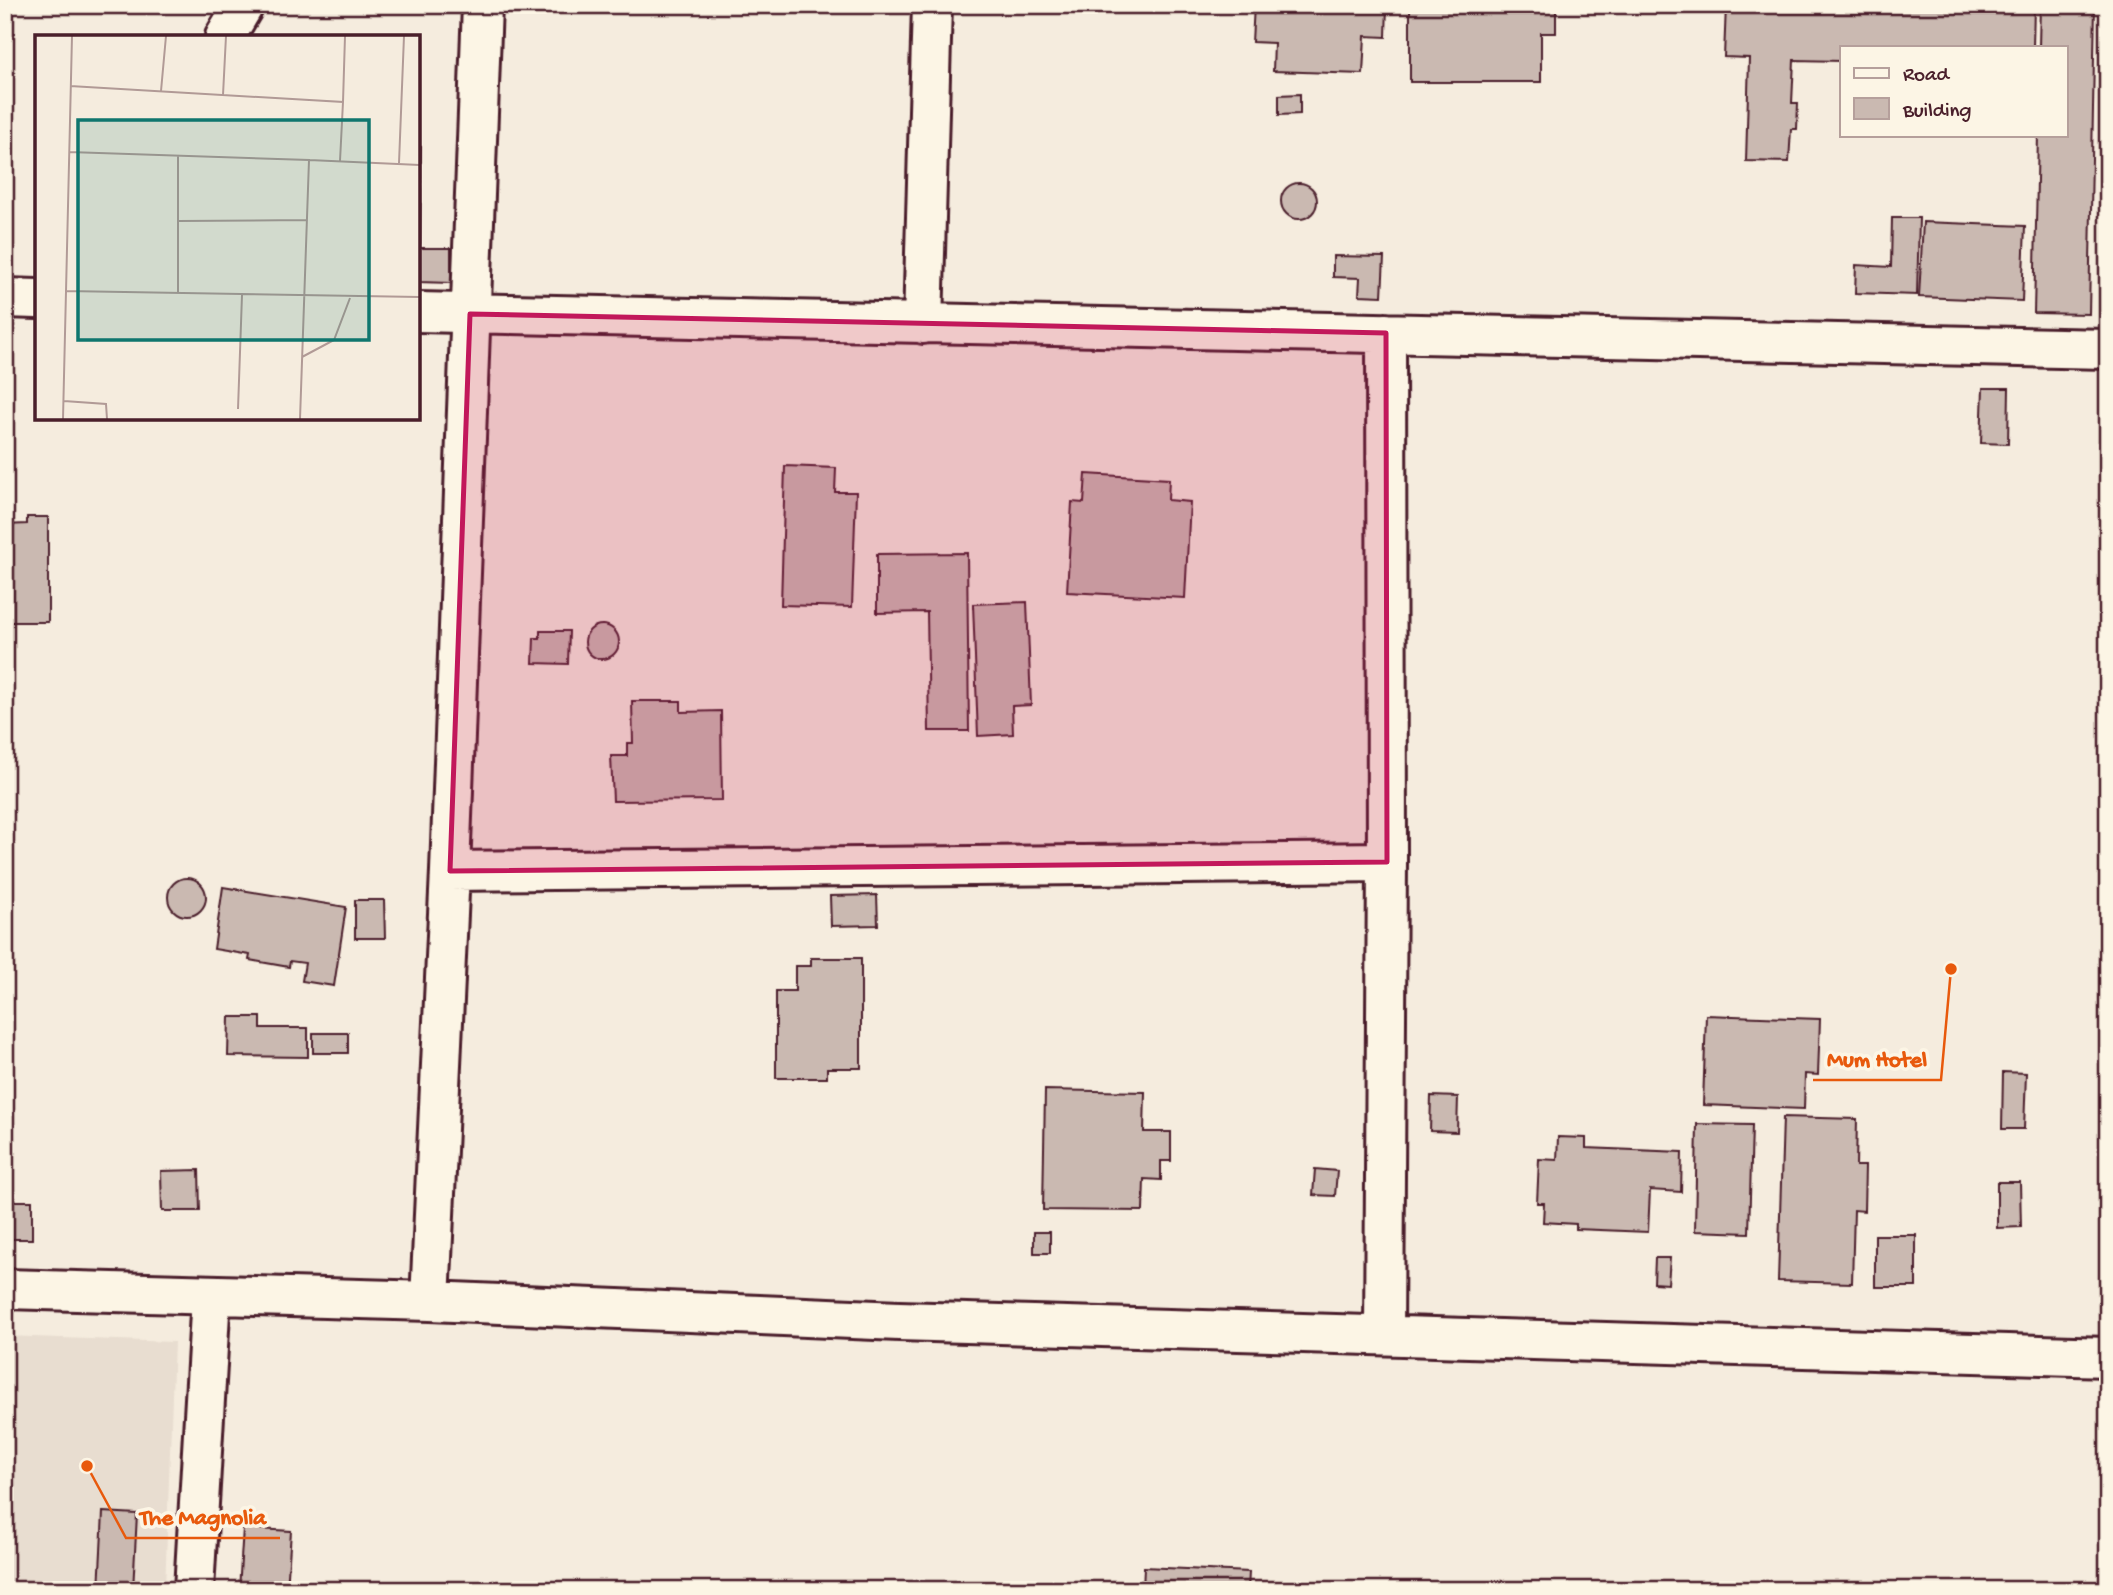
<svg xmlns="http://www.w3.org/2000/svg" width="2113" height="1595" font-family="'Gochi Hand',sans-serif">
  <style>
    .built { fill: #e8ddd0 }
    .building { fill: #cab9b1; stroke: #4a1f2b; stroke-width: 2 }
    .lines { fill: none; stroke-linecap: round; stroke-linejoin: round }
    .minor-casing { stroke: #4a1f2b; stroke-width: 44 }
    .minor { stroke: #fcf5e5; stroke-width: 38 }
    .marked { fill: #c2185b; fill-opacity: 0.2; stroke: #c2185b; stroke-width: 5; stroke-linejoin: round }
    .inset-road { fill: none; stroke: #b19a96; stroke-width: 2 }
    .view { fill: #0f766e; fill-opacity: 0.15; stroke: #0f766e; stroke-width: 3.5 }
    .inset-edge { fill: none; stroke: #4a1f2b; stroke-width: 3.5 }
    .leader { fill: none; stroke: #e8590c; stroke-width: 2.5 }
    .callout-dot { fill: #e8590c; stroke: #fcf5e5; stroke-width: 2.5 }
    .callout-label { font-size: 23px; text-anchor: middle; font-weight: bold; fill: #e8590c; stroke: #fcf5e5; stroke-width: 7; stroke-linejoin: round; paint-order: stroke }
  </style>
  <rect width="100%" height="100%" fill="#f5ecde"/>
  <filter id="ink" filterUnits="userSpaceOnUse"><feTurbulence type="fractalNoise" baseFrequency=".0143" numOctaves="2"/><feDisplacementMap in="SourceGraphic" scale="14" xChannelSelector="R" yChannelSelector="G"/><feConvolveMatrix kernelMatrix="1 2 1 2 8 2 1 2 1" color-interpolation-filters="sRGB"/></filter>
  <g filter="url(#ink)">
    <path class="built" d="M 5,1336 L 174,1342 L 165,1590 L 5,1590 Z"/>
    <path class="building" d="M 1254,5 L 1387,5 L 1386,37 L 1365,36 L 1363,74 L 1273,71 L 1274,43 L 1252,42 Z
      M 1410,5 L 1556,6 L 1556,33 L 1541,33 L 1541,82 L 1410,82 Z
      M 1726,5 L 2034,5 L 2033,47 L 1842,47 L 1842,61 L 1794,60 L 1792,103 L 1798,103 L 1797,129 L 1791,129 L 1789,162 L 1746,161 L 1749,58 L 1724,57 Z
      M 2040,5 L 2095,5 L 2089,314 L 2034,313 L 2038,135 L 2066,135 L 2066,47 L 2039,47 Z
      M 1300,94 L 1300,114 L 1279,115 L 1279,95 Z
      M 418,147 L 421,147 L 420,243 L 418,243 Z
      M1281 201a18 18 0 1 1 36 0a18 18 0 1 1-36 0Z
      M 1892,218 L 1919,218 L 1917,295 L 1855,293 L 1856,265 L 1891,267 Z
      M 1923,222 L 2025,226 L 2022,301 L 1919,297 Z
      M 418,248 L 451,248 L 451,283 L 418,282 Z
      M 1333,256 L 1384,257 L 1382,296 L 1359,295 L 1360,278 L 1333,277 Z
      M 1983,388 L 2009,388 L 2008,444 L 1981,443 Z
      M 785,466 L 836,468 L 835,492 L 856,492 L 852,607 L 781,605 Z
      M 1086,474 L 1169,479 L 1168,500 L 1190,502 L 1185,598 L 1067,592 L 1072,502 L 1084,503 Z
      M 27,517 L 48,517 L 48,622 L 5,622 L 5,525 L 27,524 Z
      M 967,553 L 969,731 L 929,731 L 927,612 L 877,613 L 877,554 Z
      M 1027,602 L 1031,705 L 1012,706 L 1013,734 L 978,736 L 973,604 Z
      M585 642a17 17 0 1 1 34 0a17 17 0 1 1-34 0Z
      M 540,631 L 569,631 L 568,664 L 533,663 L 534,638 L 540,638 Z
      M 632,701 L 681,701 L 681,712 L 721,711 L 722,800 L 613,801 L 611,756 L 627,756 L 627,743 L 633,743 Z
      M168 897a19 19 0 1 1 38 0a19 19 0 1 1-38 0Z
      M 223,887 L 346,907 L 334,986 L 302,981 L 305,963 L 290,961 L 289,967 L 249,960 L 250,955 L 214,949 Z
      M 877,895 L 878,925 L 831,926 L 830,896 Z
      M 355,900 L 384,900 L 385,938 L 355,938 Z
      M 811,958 L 861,958 L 861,1068 L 827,1068 L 827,1078 L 776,1078 L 776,991 L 795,991 L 795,966 L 811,966 Z
      M 1706,1015 L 1820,1019 L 1818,1075 L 1805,1074 L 1804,1109 L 1703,1105 Z
      M 229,1017 L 261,1017 L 261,1028 L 308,1028 L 308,1057 L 228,1056 Z
      M 313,1033 L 348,1033 L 348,1053 L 313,1053 Z
      M 2003,1072 L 2026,1073 L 2024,1129 L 2002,1129 Z
      M 1045,1090 L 1145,1092 L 1144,1132 L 1171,1132 L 1171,1161 L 1161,1161 L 1161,1180 L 1144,1179 L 1143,1211 L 1043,1210 Z
      M 1431,1096 L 1458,1097 L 1457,1132 L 1430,1131 Z
      M 1783,1117 L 1857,1119 L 1856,1166 L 1865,1166 L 1864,1211 L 1854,1210 L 1852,1283 L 1778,1281 Z
      M 1697,1124 L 1752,1125 L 1749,1233 L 1695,1231 Z
      M 1558,1137 L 1586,1138 L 1586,1148 L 1682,1152 L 1681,1192 L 1650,1190 L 1648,1232 L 1576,1229 L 1576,1224 L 1543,1222 L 1544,1203 L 1537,1203 L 1539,1159 L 1557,1160 Z
      M 1315,1169 L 1337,1171 L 1335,1196 L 1313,1195 Z
      M 199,1170 L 200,1211 L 162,1211 L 161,1171 Z
      M 1997,1182 L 2020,1182 L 2021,1227 L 1997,1228 Z
      M 5,1201 L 32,1201 L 32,1239 L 5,1239 Z
      M 1034,1232 L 1050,1232 L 1050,1253 L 1034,1253 Z
      M 1875,1235 L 1916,1235 L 1916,1287 L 1875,1287 Z
      M 1655,1258 L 1670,1258 L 1668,1284 L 1654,1283 Z
      M 103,1512 L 137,1514 L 133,1590 L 99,1590 Z
      M 243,1528 L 291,1531 L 287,1590 L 239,1590 Z
      M 1144,1567 L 1249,1572 L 1248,1590 L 1143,1590 Z"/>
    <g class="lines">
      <defs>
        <path id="minor" d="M 482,5 L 450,871 L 430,1301 L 899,1321 L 2108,1357
          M 225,37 L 244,5
          M 5,298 L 37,299
          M 418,312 L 2108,349
          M 923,324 L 932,5
          M 450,871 L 1387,862
          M 5,1289 L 430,1301
          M 1384,1334 L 1387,862 L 1386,333
          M 194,1590 L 211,1295"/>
      </defs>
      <use href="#minor" class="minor-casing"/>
      <use href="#minor" class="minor"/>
    </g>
  </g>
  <path class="marked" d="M 470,314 L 1386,333 L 1387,862 L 450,871 Z"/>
  <g transform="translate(35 35)">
    <rect width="385" height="385" fill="#f5ecde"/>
    <path class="inset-road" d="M 35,51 L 308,67 L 305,126M 126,56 L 131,1M 188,60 L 191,1M 308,67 L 310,1M 34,117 L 274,125 L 265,384M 274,125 L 385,130M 364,128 L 369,1M 143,186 L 272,185M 31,256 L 385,262M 143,259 L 143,121M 267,322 L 299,305 L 315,263M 29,366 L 71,369 L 72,384M 203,374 L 207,260M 28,384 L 37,1"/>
    <path class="view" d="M 43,85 L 334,85 L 334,305 L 43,305 Z"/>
    <rect width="385" height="385" class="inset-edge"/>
  </g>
  <path class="leader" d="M1951 969L1941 1080H1813M87 1466L126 1538H280"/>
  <g class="callout-dot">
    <circle cx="1951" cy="969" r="7"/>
    <circle cx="87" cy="1466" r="7"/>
  </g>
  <g class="callout-label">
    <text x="1877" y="1066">Mum Hotel</text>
    <text x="203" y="1524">The Magnolia</text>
  </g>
  <rect width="2113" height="1595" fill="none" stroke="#fcf5e5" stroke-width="28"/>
  <rect x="14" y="14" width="2085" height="1567" fill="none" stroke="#4a1f2b" stroke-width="2.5" filter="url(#ink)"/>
  <rect x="1840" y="46" width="228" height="91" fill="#fcf5e5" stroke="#b59f9b" stroke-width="2"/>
  <rect x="1854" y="68" width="35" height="10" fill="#fcf5e5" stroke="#b59f9b" stroke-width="2"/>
  <text x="1903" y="80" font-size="21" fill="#4a1f2b">Road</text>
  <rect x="1854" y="98" width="35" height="21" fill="#cab9b1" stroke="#b59f9b" stroke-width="2"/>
  <text x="1903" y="116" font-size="21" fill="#4a1f2b">Building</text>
</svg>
